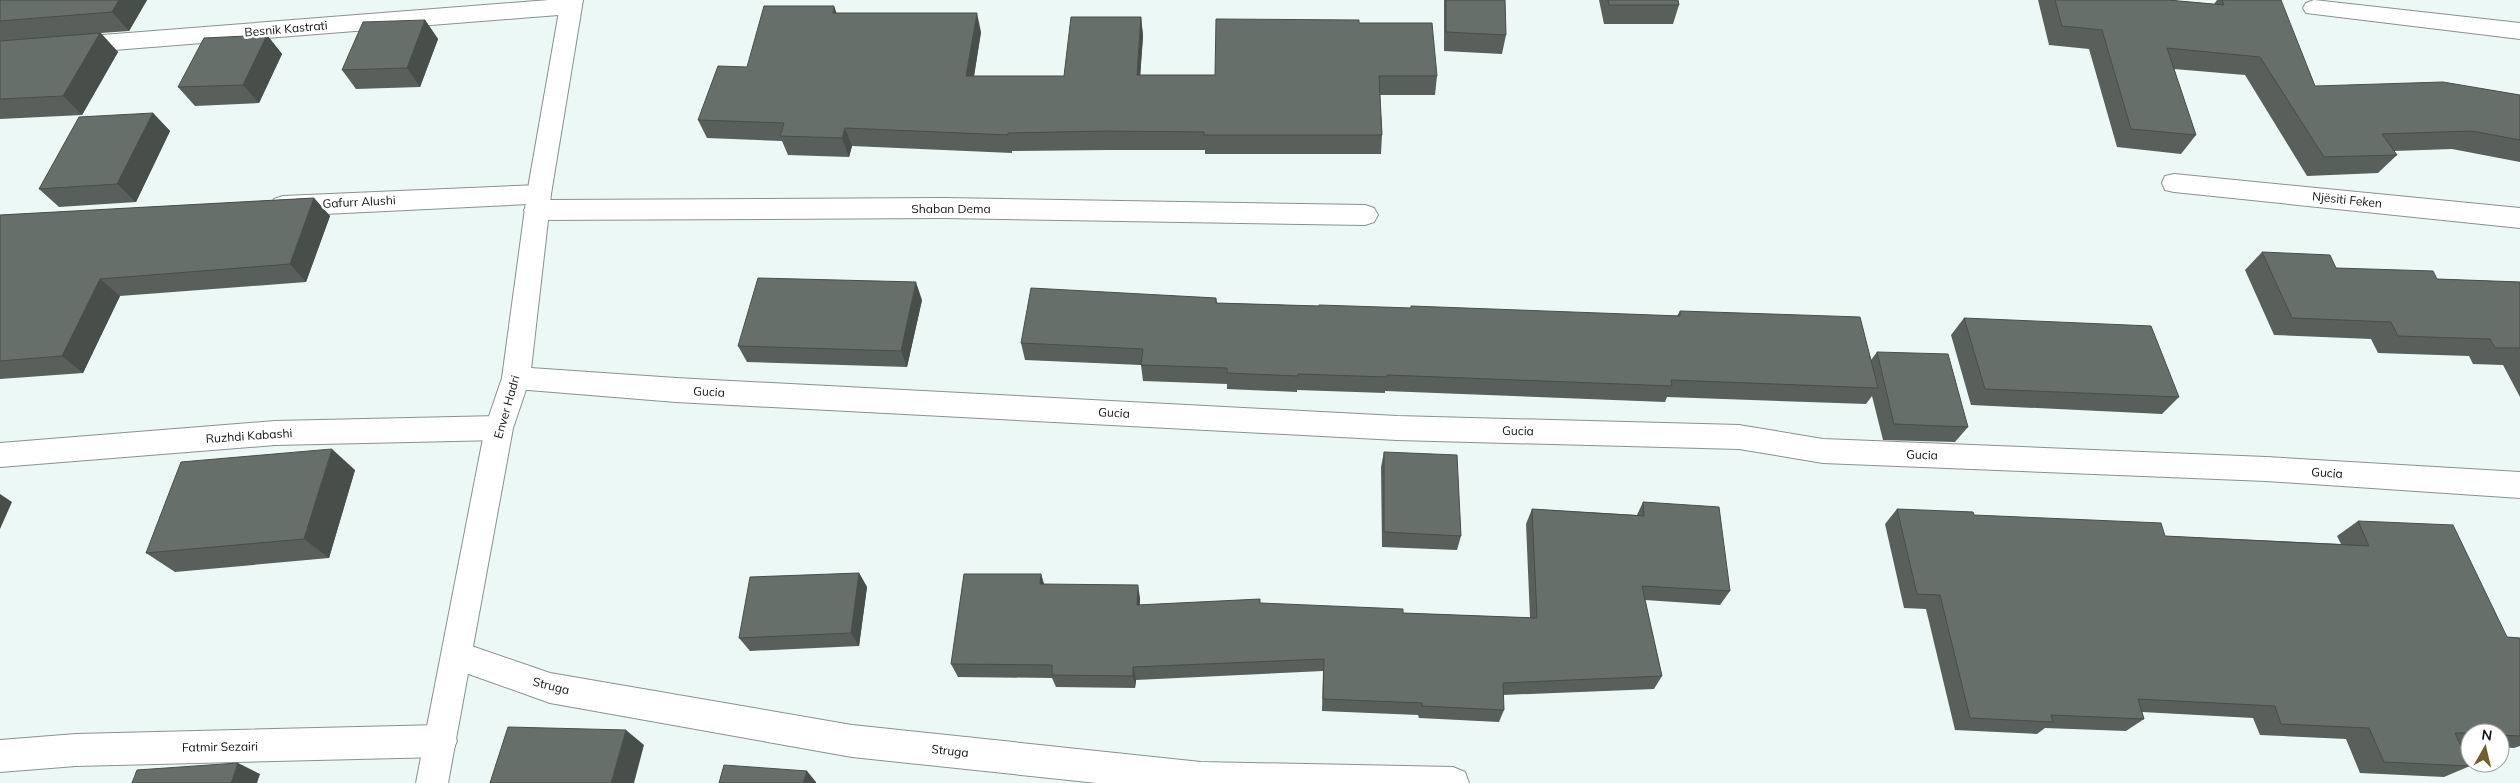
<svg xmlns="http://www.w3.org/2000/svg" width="2520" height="783" font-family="Mulish,sans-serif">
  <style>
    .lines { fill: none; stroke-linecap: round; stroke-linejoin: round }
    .minor-casing { stroke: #87928f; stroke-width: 2 }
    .tertiary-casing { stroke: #87928f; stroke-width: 2 }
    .minor { fill: #fff; fill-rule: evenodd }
    .tertiary { fill: #fff; fill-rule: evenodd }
    .wall { fill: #595f5b }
    .shaded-wall { fill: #484e4a }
    .building { fill: #676f6a; stroke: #484e4a }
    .labels { text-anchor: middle; stroke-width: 5; stroke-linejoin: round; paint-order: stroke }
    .street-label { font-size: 12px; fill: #0e1211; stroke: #fff }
  </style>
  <rect width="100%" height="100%" fill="#ecf8f5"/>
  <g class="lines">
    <defs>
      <path id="minor" d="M 549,0 L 577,0 L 582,6 L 579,11 L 571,14 L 0,59 L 0,43 Z
        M 2314,0 L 2520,23 L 2520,39 L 2306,13 L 2303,8 L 2306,3 Z
        M 2174,174 L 2520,208 L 2520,228 L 2174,192 L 2165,190 L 2162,183 L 2165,176 Z
        M 539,185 L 548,187 L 551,194 L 548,200 L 943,198 L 1365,205 L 1374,208 L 1378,215 L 1374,222 L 1365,225 L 943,218 L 537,220 L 528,217 L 524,210 L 528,204 L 283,216 L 274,213 L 270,206 L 274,199 L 283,196 Z
        M 516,367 L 676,378 L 1397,416 L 1739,425 L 1823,439 L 2266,457 L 2520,472 L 2520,498 L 2266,481 L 1823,463 L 1739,449 L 1397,440 L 676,402 L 516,389 L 506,386 L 502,378 L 506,370 Z
        M 499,416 L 509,420 L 513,428 L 509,436 L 499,440 L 275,445 L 0,467 L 0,443 L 275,421 Z
        M 457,641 L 550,673 L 852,725 L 1201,762 L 1453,767 L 1465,772 L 1469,783 L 1097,783 L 852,757 L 550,703 L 446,666 L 442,656 L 446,646 Z
        M 441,725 L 452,730 L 457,741 L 452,752 L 441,757 L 76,766 L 0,772 L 0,740 L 76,734 Z"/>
      <path id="tertiary" d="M 561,0 L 583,0 L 551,194 L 530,378 L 513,428 L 448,783 L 416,783 L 485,428 L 502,378 L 527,194 Z"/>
    </defs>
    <use href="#minor" class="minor-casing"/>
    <use href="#tertiary" class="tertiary-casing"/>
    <use href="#minor" class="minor"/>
    <use href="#tertiary" class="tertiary"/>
  </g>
  <path class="wall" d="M 0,0 L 147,0 L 129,31 L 101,33 L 118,52 L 82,115 L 0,119 Z
    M 1444,0 L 1505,0 L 1506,35 L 1502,54 L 1444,51 Z
    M 1599,0 L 1678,0 L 1679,5 L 1673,24 L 1604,24 Z
    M 2038,0 L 2167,0 L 2214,4 L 2217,0 L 2277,0 L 2315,86 L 2520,95 L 2520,162 L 2452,149 L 2394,151 L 2397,155 L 2378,173 L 2307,176 L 2245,75 L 2174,69 L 2196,135 L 2181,154 L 2117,147 L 2089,49 L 2049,45 Z
    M 837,13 L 981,32 L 974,76 L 1064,76 L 1141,17 L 1143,36 L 1140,75 L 1215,75 L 1359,23 L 1437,76 L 1435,95 L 1380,95 L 1382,135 L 1381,154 L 1205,154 L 1205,150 L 1108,150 L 1012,151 L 1012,153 L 852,146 L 849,157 L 788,155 L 782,141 L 707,138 L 698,120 L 747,67 Z
    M 425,20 L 438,39 L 420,87 L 356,89 L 342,70 Z
    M 267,35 L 282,54 L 259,103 L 195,106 L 178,87 Z
    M 153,113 L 170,131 L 136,202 L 59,207 L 39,189 Z
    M 314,198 L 330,216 L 306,282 L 120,296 L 83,373 L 0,379 L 0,215 Z
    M 2262,252 L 2336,268 L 2437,279 L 2520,282 L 2520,397 L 2503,365 L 2473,364 L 2469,356 L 2378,353 L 2371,339 L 2274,335 L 2245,270 Z
    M 1216,298 L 1217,303 L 1319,306 L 1411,308 L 1677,316 L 1680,311 L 1871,360 L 1877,352 L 1968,427 L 1955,442 L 1883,440 L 1872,396 L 1866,404 L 1667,397 L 1665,402 L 1385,391 L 1385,393 L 1297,390 L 1297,392 L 1227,389 L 1227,384 L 1143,381 L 1141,365 L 1025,360 L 1021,343 Z
    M 922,300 L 907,367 L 747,362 L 738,346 Z
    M 1964,318 L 2179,397 L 2162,414 L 1971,405 L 1951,335 Z
    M 1384,452 L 1461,536 L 1457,550 L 1382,547 L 1381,467 Z
    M 355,470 L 329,558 L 175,572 L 146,553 Z
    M 1643,502 L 1730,591 L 1720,605 L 1645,600 L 1662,676 L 1654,689 L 1503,695 L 1504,710 L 1499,722 L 1419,718 L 1418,715 L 1322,711 L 1323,671 L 1136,680 L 1135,688 L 1056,687 L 1052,678 L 958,677 L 951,664 L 1041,574 L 1044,584 L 1140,598 L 1140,605 L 1260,603 L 1403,613 L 1530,618 L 1526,524 L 1532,509 L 1637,515 Z
    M 1897,509 L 1974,515 L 2165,536 L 2341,544 L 2337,536 L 2358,521 L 2507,637 L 2520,638 L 2520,746 L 2514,748 L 2500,747 L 2500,733 L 2470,733 L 2470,746 L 2461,746 L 2470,766 L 2444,777 L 2360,773 L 2346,739 L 2260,735 L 2253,718 L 2142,712 L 2144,719 L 2126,731 L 2045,728 L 2037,734 L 1955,730 L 1926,609 L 1904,608 L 1885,524 Z
    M 859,573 L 867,587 L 859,646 L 750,651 L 739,638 Z"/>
  <path class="shaded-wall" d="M 119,0 L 147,0 L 129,31 L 112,12 Z
    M 834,6 L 841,25 L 833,13 Z
    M 977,13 L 981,32 L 971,95 L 966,76 Z
    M 1141,17 L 1143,36 L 1139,94 L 1137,75 Z
    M 425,20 L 438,39 L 420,87 L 407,68 Z
    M 100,33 L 118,52 L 82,115 L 63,96 Z
    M 267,35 L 282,54 L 259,103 L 243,85 Z
    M 153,113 L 170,131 L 136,202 L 117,184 Z
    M 845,128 L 852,146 L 849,157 L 842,138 Z
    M 314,198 L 330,216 L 306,282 L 290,264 Z
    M 100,279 L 120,296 L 83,373 L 62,356 Z
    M 916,282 L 922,300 L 907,367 L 901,351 Z
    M 332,449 L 355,470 L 329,558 L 304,539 Z
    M 0,494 L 12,502 L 0,529 Z
    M 859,573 L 867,587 L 859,646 L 851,633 Z
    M 1041,574 L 1045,588 L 1040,584 Z
    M 1138,585 L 1140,598 L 1139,618 L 1137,605 Z
    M 1133,667 L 1136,680 L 1135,688 L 1133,676 Z
    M 626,730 L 644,745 L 634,783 L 611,783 Z
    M 238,763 L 260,774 L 257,783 L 231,783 Z
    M 807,771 L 816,782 L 816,783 L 803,783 Z"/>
  <path class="building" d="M 0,0 L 119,0 L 112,12 L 0,21 Z
    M 1446,0 L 1505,0 L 1506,35 L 1446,32 Z
    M 1608,0 L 1678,0 L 1679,5 L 1609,5 Z
    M 2055,0 L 2168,0 L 2224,5 L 2222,0 L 2281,0 L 2315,86 L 2443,82 L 2520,95 L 2520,140 L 2472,131 L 2382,134 L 2397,155 L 2324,157 L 2260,57 L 2167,48 L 2196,135 L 2131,129 L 2102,30 L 2062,26 Z
    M 764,6 L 834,6 L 833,13 L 977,13 L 966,76 L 1064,76 L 1071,17 L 1141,17 L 1137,75 L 1215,75 L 1216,19 L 1359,20 L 1359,23 L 1432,23 L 1437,76 L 1379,76 L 1382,135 L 1204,135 L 1204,132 L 1105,131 L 1008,133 L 1008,135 L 845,128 L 842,138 L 780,136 L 784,123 L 698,120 L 718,66 L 747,67 Z
    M 425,20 L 407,68 L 342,70 L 363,22 Z
    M 100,33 L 63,96 L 0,99 L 0,41 Z
    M 267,35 L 243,85 L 178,87 L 204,38 Z
    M 153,113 L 117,184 L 39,189 L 79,117 Z
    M 314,198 L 290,264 L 100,279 L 62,356 L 0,361 L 0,215 Z
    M 2262,252 L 2330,255 L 2336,268 L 2433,271 L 2437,279 L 2520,282 L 2520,348 L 2495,348 L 2490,339 L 2398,336 L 2391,322 L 2292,318 Z
    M 758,278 L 916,282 L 901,351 L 738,346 Z
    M 1031,288 L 1216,298 L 1216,303 L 1319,306 L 1319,305 L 1411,308 L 1411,306 L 1680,316 L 1680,311 L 1860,317 L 1878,388 L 1671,380 L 1672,386 L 1387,375 L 1387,377 L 1298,374 L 1298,376 L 1227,373 L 1227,368 L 1141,365 L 1143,349 L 1021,343 Z
    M 1964,318 L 2151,326 L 2179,397 L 1985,389 Z
    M 1877,352 L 1948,354 L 1968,427 L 1894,424 Z
    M 332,449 L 304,539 L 146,553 L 181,462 Z
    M 1384,452 L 1457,455 L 1461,536 L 1384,532 Z
    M 1643,502 L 1719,507 L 1730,591 L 1642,586 L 1662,676 L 1503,683 L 1504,710 L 1422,706 L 1422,703 L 1323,699 L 1324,659 L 1133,667 L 1133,676 L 1052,675 L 1052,665 L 951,664 L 964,574 L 1041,574 L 1040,584 L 1138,585 L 1137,605 L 1260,599 L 1260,603 L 1403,609 L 1403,613 L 1537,618 L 1532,509 L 1644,516 Z
    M 1897,509 L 1973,512 L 1974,515 L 2161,523 L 2165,536 L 2369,546 L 2358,521 L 2453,525 L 2507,637 L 2520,638 L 2520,736 L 2500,735 L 2500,733 L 2455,733 L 2470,766 L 2384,762 L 2369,728 L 2281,724 L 2275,706 L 2138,699 L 2144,719 L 2051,715 L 2053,722 L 1970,718 L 1940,595 L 1917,594 Z
    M 859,573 L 851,633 L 739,638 L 750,577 Z
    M 508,727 L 626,730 L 611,783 L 490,783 Z
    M 238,763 L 231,783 L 132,783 L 137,770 Z
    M 724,765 L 807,771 L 803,783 L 719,783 Z"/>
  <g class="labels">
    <g class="street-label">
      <text transform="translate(286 29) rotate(-5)" y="4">Besnik Kastrati</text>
      <text transform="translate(2347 200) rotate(6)" y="4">Njësiti Feken</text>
      <text transform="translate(359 202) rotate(-3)" y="4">Gafurr Alushi</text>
      <text x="951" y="213">Shaban Dema</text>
      <text transform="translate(709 392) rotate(3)" y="4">Gucia</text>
      <text transform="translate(507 407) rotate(-74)" y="4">Enver Hadri</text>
      <text transform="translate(1114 413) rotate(3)" y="4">Gucia</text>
      <text transform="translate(1518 431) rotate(1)" y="4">Gucia</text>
      <text transform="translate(249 436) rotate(-4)" y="4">Ruzhdi Kabashi</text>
      <text transform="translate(1922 455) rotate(2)" y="4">Gucia</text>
      <text transform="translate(2327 473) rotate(4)" y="4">Gucia</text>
      <text transform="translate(551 686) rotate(14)" y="4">Struga</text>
      <text transform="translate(220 747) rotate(-1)" y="4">Fatmir Sezairi</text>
      <text transform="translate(950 751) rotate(6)" y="4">Struga</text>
    </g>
  </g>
  <g transform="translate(2485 748) rotate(8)"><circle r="24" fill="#ffffff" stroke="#9fa0a0"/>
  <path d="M0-4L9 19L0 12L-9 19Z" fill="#745d2d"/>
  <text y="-8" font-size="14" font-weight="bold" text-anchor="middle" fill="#0e1211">N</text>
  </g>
</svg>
